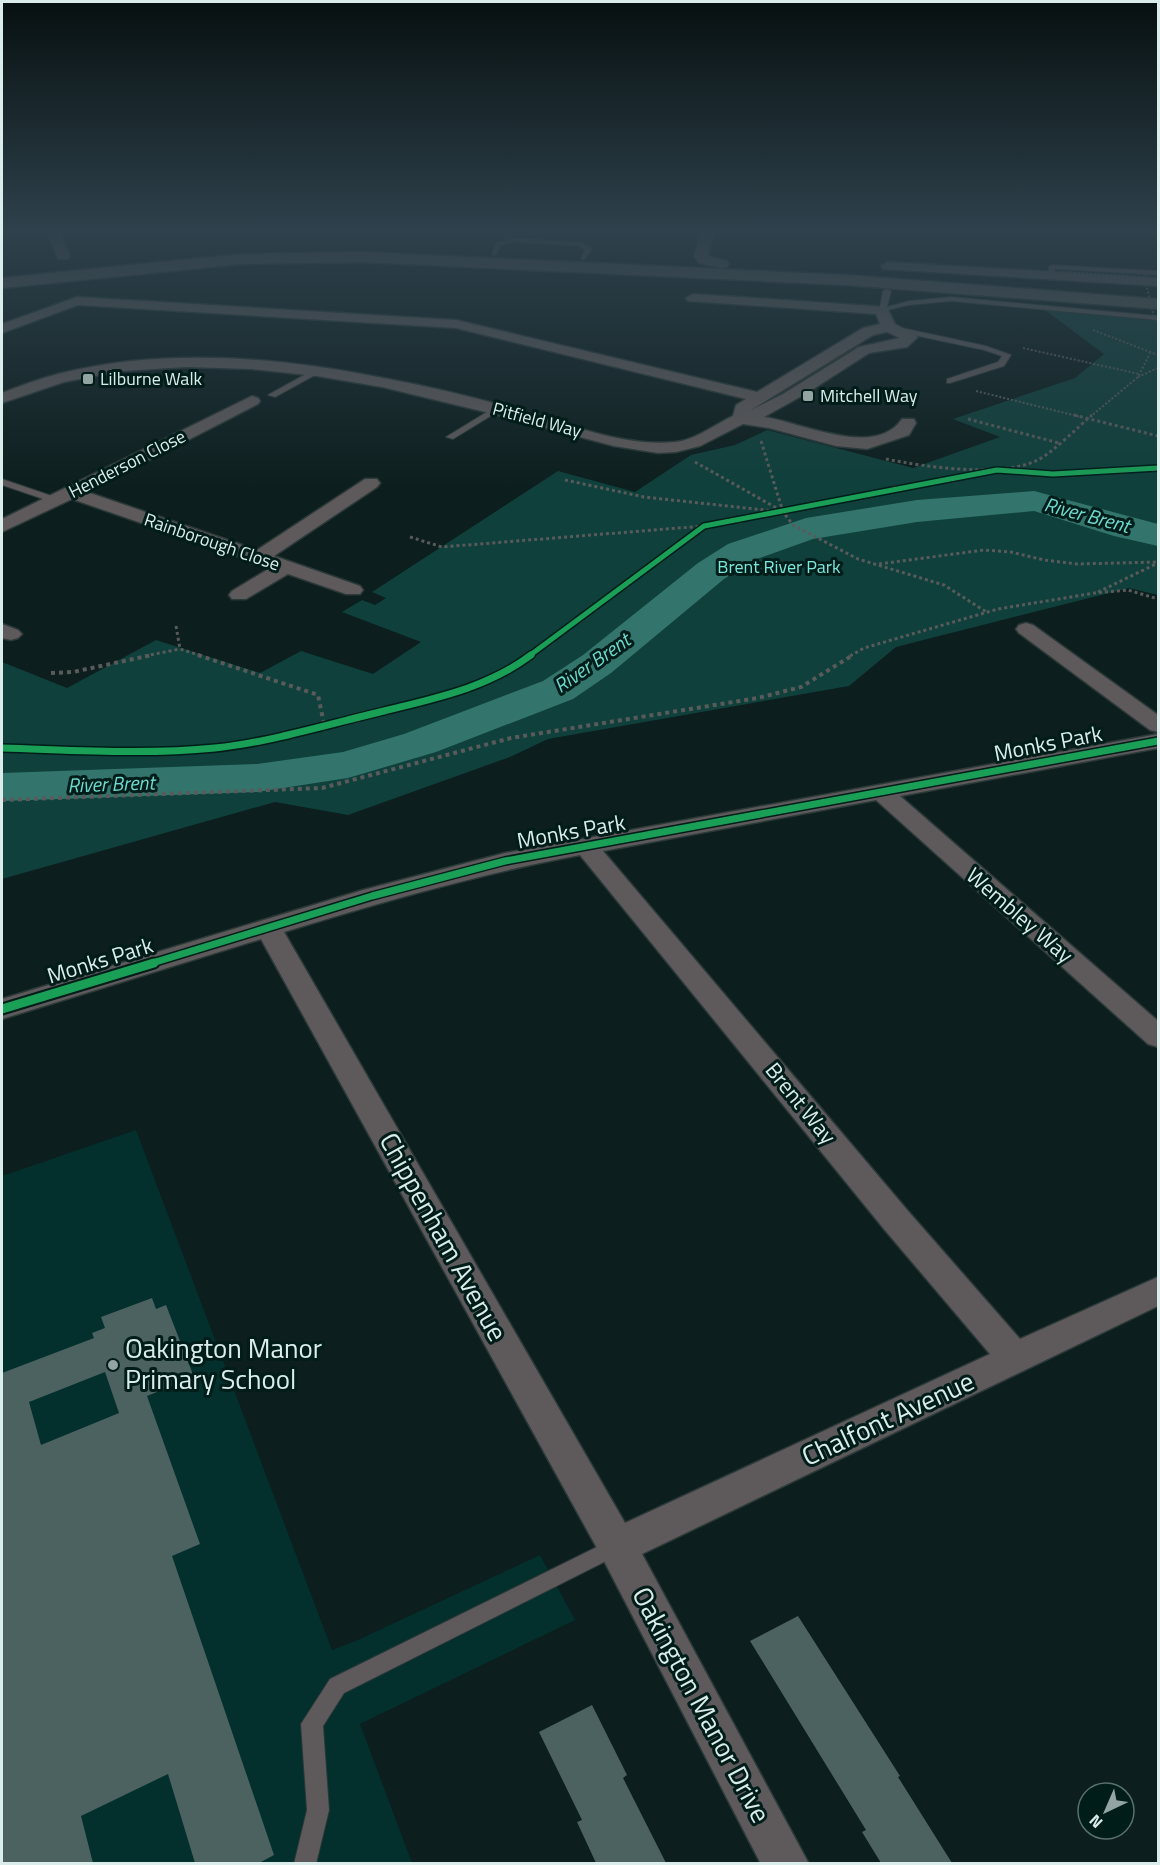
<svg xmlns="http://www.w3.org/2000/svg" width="1160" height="1865" font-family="'Titillium Web',sans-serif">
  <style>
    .built { fill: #032f2c }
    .green { fill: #0f403b }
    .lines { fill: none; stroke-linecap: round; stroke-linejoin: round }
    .river { fill: #33746d; fill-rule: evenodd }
    .building { fill: #4c6260; fill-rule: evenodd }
    .service-casing { stroke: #2b3938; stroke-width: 2 }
    .minor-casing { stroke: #2b3938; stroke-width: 3 }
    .trunk-casing { stroke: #2b3938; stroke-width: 3 }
    .path-far2 { stroke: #595b5b; stroke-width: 2; stroke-dasharray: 2 2; stroke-linecap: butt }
    .path-far1 { stroke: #595b5b; stroke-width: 3; stroke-dasharray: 3 3; stroke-linecap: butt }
    .path { stroke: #595b5b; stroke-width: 4; stroke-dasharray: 4 4; stroke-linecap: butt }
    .service { fill: #5e5a5b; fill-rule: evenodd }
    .minor { fill: #5e5a5b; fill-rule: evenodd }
    .trunk { fill: #585858; fill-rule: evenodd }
    .path-bridge { stroke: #595b5b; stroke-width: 2; stroke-dasharray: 2 2; stroke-linecap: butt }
    .cycleway-far2-casing { stroke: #001d1a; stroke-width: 8 }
    .cycleway-far1-casing { stroke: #001d1a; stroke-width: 10 }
    .cycleway-casing { stroke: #001d1a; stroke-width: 13 }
    .cycleway-far2 { stroke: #1a9f57; stroke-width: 5 }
    .cycleway-far1 { stroke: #1a9f57; stroke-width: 7 }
    .cycleway { stroke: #1a9f57; stroke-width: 9 }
    .poi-dot { fill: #93a5a3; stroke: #001d1a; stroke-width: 2 }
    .labels { text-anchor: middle; stroke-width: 6; stroke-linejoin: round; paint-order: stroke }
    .far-poi-label { font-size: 18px; fill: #dbedeb; stroke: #001d1a; text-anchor: start }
    .far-street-label { font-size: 18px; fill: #dbedeb; stroke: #001d1a }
    .far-park-label { font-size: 18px; fill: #7de8dc; stroke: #001d1a }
    .far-water-label { font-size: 20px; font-style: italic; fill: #6ed9ce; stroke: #001d1a }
    .street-label { font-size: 22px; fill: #dbedeb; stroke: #001d1a }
    .near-street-label { font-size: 27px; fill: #dbedeb; stroke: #001d1a }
    .near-poi-label { font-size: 27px; fill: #dbedeb; stroke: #001d1a; text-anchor: start }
  </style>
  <rect width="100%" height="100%" fill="#0c1e1d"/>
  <path class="built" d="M 136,1130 L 332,1650 L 360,1639 L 540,1555 L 575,1620 L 360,1724 L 412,1863 L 2,1863 L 2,1176 Z"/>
  <path class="green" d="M 1045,310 L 1158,321 L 1158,595 L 1129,588 L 896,647 L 849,686 L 548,739 L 510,757 L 348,815 L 275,802 L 2,879 L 2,662 L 67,688 L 156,640 L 260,673 L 301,651 L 373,674 L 421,642 L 342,612 L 362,600 L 375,605 L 386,598 L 372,592 L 558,471 L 635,492 L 691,455 L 735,445 L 767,430 L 913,468 L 1000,437 L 953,419 L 1075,378 L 1104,354 Z"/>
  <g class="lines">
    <path class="river" d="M 1034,491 L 1158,524 L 1158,546 L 1114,536 L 1034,511 L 917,522 L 813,539 L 754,560 L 724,579 L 611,673 L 573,699 L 436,752 L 348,778 L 257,792 L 2,801 L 2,773 L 257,764 L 343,752 L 404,734 L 543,681 L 583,655 L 698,563 L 728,544 L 806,518 L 917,500 Z"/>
  </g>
  <path class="building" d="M 152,1298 L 156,1309 L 166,1305 L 194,1377 L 147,1396 L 200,1544 L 172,1556 L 274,1855 L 259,1863 L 195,1863 L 168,1774 L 81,1816 L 93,1863 L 2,1863 L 2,1373 L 94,1338 L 92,1333 L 105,1328 L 101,1317 ZM 105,1372 L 119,1413 L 41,1445 L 29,1402 Z
    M 798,1616 L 900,1776 L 898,1777 L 952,1863 L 881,1863 L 862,1832 L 866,1830 L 750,1641 Z
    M 592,1705 L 627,1775 L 623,1778 L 666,1863 L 596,1863 L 577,1822 L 582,1820 L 539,1732 Z"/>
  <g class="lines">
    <defs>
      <path id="service" d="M 515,238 L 581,242 L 592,249 L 584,260 L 581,258 L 585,250 L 579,246 L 515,242 L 501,245 L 496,255 L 492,255 L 496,243 Z
        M 1052,265 L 1158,271 L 1158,275 L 1055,269 L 1054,276 L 1051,278 L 1048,276 L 1049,267 Z
        M 887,289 L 891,291 L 887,307 L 909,301 L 951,297 L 1158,316 L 1158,320 L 951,301 L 909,305 L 879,312 L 883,291 Z
        M 893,326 L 986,346 L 1011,355 L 1004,366 L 950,383 L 947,383 L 947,379 L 998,362 L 1002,356 L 984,350 L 890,330 L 889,328 Z
        M 317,368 L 324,370 L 275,397 L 268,395 Z
        M 495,407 L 502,409 L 453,439 L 446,437 Z
        M 2,479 L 58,498 L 60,500 L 52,502 L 2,485 Z
        M 615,1538 L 622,1541 L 625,1547 L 622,1553 L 344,1693 L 323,1726 L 329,1810 L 316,1864 L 294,1864 L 307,1810 L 301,1724 L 330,1679 Z"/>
      <path id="minor" d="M 46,229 L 59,229 L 70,256 L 68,259 L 58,259 Z
        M 702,229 L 715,229 L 708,256 L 727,261 L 729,264 L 727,267 L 722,268 L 699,263 L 694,256 Z
        M 1148,229 L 1158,229 L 1158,234 L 1149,232 Z
        M 888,262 L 1158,278 L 1158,286 L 883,269 L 881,266 Z
        M 693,294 L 887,307 L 895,324 L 918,337 L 907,347 L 869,353 L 807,393 L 764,417 C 801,422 875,459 902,419 L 914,419 L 916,423 L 909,435 L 867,449 L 836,446 L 769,428 L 743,424 L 700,446 L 676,452 L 658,453 L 614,446 L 498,415 L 382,387 L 317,376 L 252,369 L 186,367 L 122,371 L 64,382 L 2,403 L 2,393 C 20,386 39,379 58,374 C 163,347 277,357 383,378 C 432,387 481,399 529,413 C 575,426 626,447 675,442 C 696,440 715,424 733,416 L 736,405 L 746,399 L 456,328 L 78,305 L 2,333 L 2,324 L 77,297 L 456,320 L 757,392 L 863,328 L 880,324 L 876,314 L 688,301 L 686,298 ZM 887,332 L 900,338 L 859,347 L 783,394 L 751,410 L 873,335 Z
        M 252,396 L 258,398 L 260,401 L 258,404 L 87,492 L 257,550 L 365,479 L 377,479 L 380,483 L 377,487 L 274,556 L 360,586 L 363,590 L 360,594 L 346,594 L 288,574 L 246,599 L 232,599 L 229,595 L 232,591 L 270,568 L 250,563 L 248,560 L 72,499 L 2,532 L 2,519 Z
        M 1026,623 L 1033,625 L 1158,715 L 1158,732 L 1150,730 L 1019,633 L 1016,629 L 1019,625 Z
        M 2,624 L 18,630 L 22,634 L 18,638 L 11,640 L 2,638 Z
        M 1158,734 L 1158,748 L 900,796 L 1158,1021 L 1158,1047 L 1148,1044 L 876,800 L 603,851 L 908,1211 L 1020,1339 L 1158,1277 L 1158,1306 L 642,1554 L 809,1864 L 761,1864 L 603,1559 L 261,939 L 2,1019 L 2,999 L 363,890 L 505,853 ZM 580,855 L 884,1229 L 990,1354 L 625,1523 L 284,932 C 382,902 479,874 580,855 Z"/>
      <path id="trunk" d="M 363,252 L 846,275 L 1158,299 L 1158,309 L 846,285 L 363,262 L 241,264 L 2,288 L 2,278 L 241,254 Z"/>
    </defs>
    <use href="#service" class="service-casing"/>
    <use href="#minor" class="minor-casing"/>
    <use href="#trunk" class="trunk-casing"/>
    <path class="path-far2" d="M 1093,330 L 1158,355
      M 1023,348 L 1139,374
      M 1138,377 L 1158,368
      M 976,391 L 1081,417
      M 1090,417 L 1138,377 L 1150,353"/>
    <path class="path-far1" d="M 1074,415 L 1158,436
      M 968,419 L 1059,443
      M 761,441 L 783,512 L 793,525 L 858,559 L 944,585 L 988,613
      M 886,459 C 925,467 1001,478 1038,460 C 1052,453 1079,426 1092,415
      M 695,462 L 780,510
      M 565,480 L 644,497 L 783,512
      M 410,537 L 442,547 L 704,526
      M 879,564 L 984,550 L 1011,552 L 1044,560 L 1077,564 L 1158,562
      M 1098,592 L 1156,564
      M 176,626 L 180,649 L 202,656
      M 145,656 L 180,649
      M 850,656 L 864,648 L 998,609 L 1095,593 L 1128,590 L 1158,599"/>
    <path class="path" d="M 198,655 L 318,695 L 324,724
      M 51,673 L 73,672 L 152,655
      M 2,800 L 322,788 L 511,738 L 758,698 L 801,687 L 853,655"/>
    <use href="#service" class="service"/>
    <use href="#minor" class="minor"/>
    <use href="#trunk" class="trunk"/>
    <path class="path-bridge" d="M 1062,272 L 1145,277
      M 1147,275 L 1144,275 L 1155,321 L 1158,322"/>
    <defs>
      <path id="cycleway-far2" d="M 529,656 L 704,526 L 997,470 L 1053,474 L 1158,468"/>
      <path id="cycleway-far1" d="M 2,748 C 73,750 145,755 215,748 C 272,742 328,724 384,711 C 436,698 487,688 531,655
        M 149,964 L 372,896 L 505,861 L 1158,741"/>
      <path id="cycleway" d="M 2,1009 L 154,963"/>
    </defs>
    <use href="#cycleway-far2" class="cycleway-far2-casing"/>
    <use href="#cycleway-far1" class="cycleway-far1-casing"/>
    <use href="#cycleway" class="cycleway-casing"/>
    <use href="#cycleway-far2" class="cycleway-far2"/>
    <use href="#cycleway-far1" class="cycleway-far1"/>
    <use href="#cycleway" class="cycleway"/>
  </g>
  <linearGradient id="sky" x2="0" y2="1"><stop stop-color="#071010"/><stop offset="0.47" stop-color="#2e414c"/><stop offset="1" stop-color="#2e414c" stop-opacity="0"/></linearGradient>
  <rect width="1160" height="490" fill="url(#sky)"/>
  <g class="poi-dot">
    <rect x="82" y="373" width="12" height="12" rx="3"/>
    <rect x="802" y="390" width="12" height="12" rx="3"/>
    <circle cx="113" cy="1365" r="6"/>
  </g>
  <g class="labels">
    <g class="far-poi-label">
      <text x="100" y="385">Lilburne Walk</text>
      <text x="820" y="402">Mitchell Way</text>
    </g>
    <g class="far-street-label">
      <text transform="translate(537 420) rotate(15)" y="6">Pitfield Way</text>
      <text transform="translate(127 464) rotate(-27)" y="6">Henderson Close</text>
      <text transform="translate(212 542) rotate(19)" y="6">Rainborough Close</text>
    </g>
    <g class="far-park-label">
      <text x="779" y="573">Brent River Park</text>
    </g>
    <g class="far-water-label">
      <text transform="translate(1087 515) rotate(15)" y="7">River Brent</text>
      <text transform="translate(592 663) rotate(-35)" y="7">River Brent</text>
      <text transform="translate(111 784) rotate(-2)" y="7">River Brent</text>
    </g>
    <g class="street-label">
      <text transform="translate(1048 743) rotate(-11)" y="8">Monks Park</text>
      <text transform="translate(571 831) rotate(-10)" y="8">Monks Park</text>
      <text transform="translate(1020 915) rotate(41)" y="8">Wembley Way</text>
      <text transform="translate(100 960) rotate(-17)" y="8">Monks Park</text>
      <text transform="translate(801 1103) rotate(51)" y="8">Brent Way</text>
    </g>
    <g class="near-street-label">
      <text transform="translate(443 1237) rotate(61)" y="9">Chippenham Avenue</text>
      <text transform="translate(888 1419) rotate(-25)" y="9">Chalfont Avenue</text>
      <text transform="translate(701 1705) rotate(62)" y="9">Oakington Manor Drive</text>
    </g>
    <g class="near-poi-label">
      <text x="125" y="1358">Oakington Manor<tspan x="125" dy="31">Primary School</tspan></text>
    </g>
  </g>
  <rect width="1160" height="1865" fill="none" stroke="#dbedeb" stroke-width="6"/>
  <g transform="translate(1106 1811) rotate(224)"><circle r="28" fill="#001d1a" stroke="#58706e" stroke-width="1.5"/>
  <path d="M0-4.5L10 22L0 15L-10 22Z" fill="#93a5a3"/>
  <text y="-9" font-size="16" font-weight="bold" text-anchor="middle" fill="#dbedeb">N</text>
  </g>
</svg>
